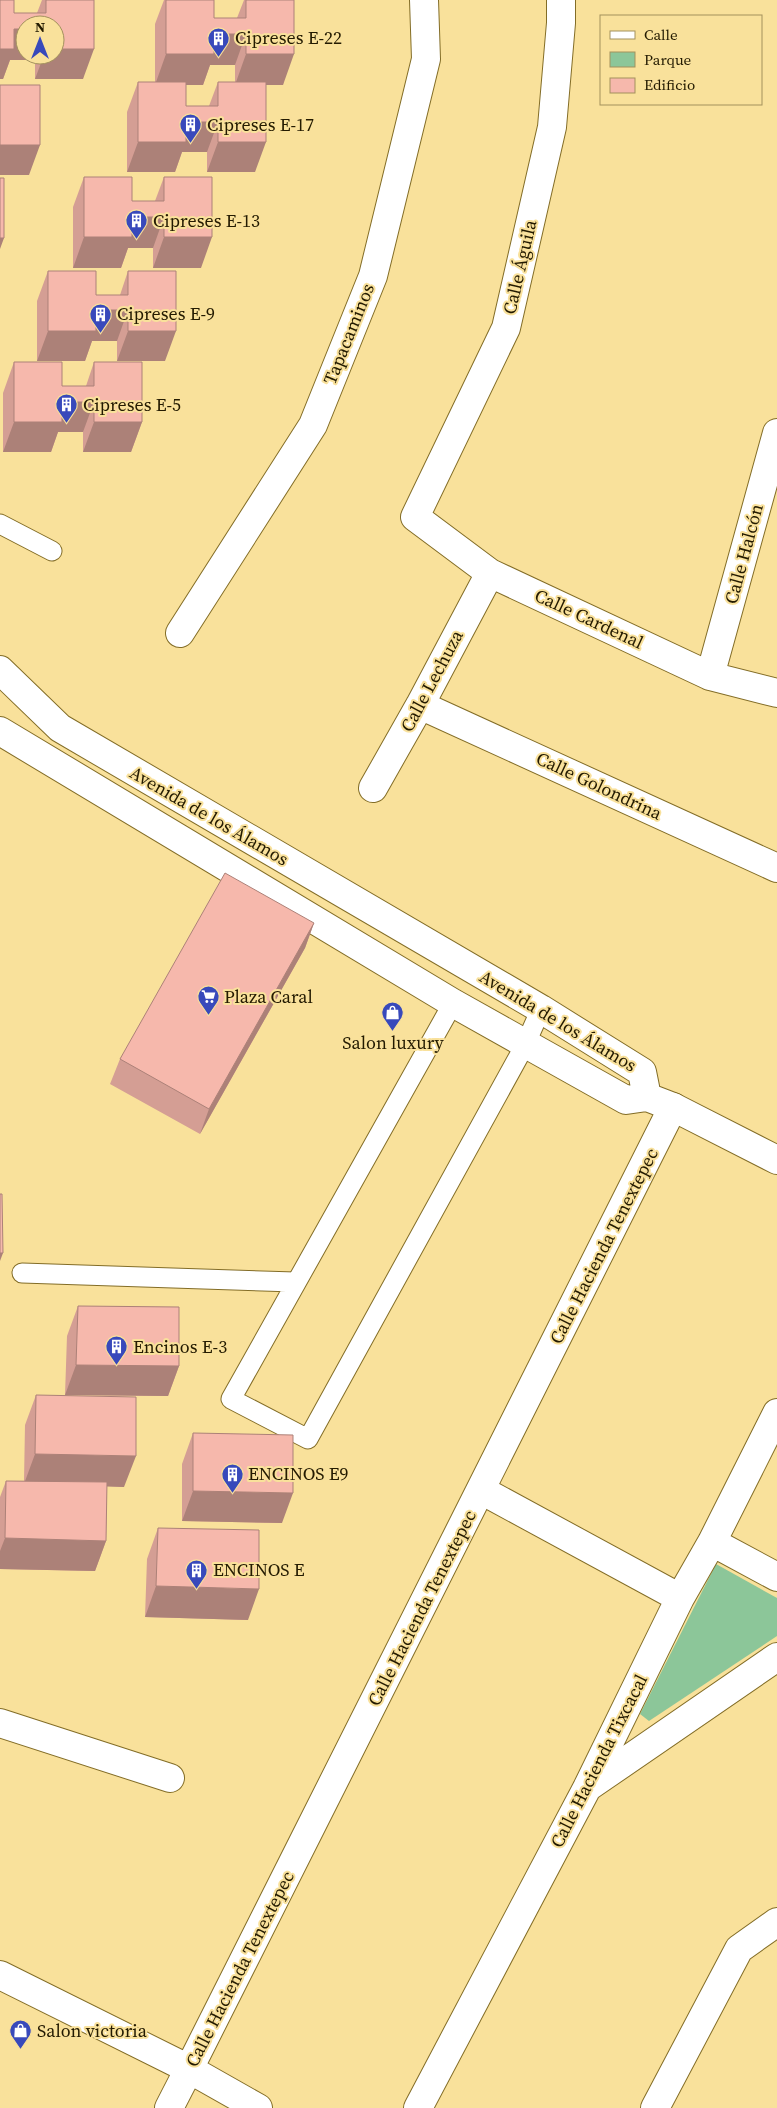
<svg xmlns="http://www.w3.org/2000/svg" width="777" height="2108" font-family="'Source Serif 4',serif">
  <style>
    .green { fill: #8cc699 }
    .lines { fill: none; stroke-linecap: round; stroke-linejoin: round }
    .lane-casing { stroke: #836d27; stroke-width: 21 }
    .street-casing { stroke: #836d27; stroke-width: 30 }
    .secondary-casing { stroke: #836d27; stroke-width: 30 }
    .lane { stroke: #fff; stroke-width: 19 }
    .street { stroke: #fff; stroke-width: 28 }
    .secondary { stroke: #fff; stroke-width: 28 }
    .wall { fill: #d49e94; fill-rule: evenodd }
    .shaded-wall { fill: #ac8178 }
    .building { fill: #f6b8ac; stroke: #ac8178 }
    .labels { text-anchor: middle; stroke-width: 4; stroke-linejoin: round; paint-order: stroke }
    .poi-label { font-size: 18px; fill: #231a00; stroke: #f9e19b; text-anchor: start }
    .street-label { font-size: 18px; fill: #231a00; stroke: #f9e19b }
  </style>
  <rect width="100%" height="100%" fill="#f9e19b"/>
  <path class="green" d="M 716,1564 L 777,1598 L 777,1636 L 649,1721 L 640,1714 Z"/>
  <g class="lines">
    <defs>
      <path id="lane" d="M 0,524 L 52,551
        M 453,1003 L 231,1399 L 308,1439 L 525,1045 L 541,1009
        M 22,1273 L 295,1282"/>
      <path id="street" d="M 561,0 L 561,23 L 552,127 L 506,328 L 415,517 L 490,573 L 710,676 L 777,693
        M 180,633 L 313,425 L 373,276 L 426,59 L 424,0
        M 710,676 L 777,433
        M 420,705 L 777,868
        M 373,788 L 420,705 L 490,573
        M 673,1107 L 777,1160
        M 481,1490 L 680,1598
        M 712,1542 L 777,1577
        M 0,1723 L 170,1778
        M 588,1787 L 777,1657
        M 169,2108 L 189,2069
        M 418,2108 L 587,1788 L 680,1598 L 712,1542 L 777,1413
        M 655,2108 L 739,1949 L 777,1922"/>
      <path id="secondary" d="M 0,670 L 60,728 L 541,1009 L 642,1072 L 647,1097
        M 0,731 L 453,1003 L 626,1100 L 647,1097
        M 0,1975 L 189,2069 L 258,2108
        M 189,2069 L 673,1107 L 647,1097"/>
    </defs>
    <use href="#lane" class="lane-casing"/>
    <use href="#street" class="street-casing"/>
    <use href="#secondary" class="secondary-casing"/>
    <use href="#lane" class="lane"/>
    <use href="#street" class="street"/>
    <use href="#secondary" class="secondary"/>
  </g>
  <path class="wall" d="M 42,0 L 94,0 L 83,79 L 35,79 L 35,60 L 10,60 L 3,79 L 0,79 L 14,13 L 37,13 ZM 25,25 L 55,25 L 55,55 L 25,55 Z
    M 164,0 L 214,0 L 214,18 L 237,18 L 244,0 L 294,0 L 283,85 L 266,85 L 255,172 L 207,172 L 207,152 L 182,152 L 175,172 L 127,172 L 127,112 L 138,82 L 155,82 L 155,24 ZM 210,65 L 235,65 L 235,82 L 218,82 L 209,106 L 186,106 L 186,85 L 203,85 Z
    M 84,177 L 132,201 L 155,201 L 164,177 L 201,268 L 153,268 L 153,248 L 128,248 L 121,268 L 73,268 L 73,207 Z
    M 48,271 L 96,295 L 120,295 L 128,271 L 165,361 L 117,361 L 117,341 L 92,341 L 85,361 L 37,361 L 37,301 Z
    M 14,362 L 62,386 L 86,386 L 94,362 L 142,422 L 131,452 L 83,452 L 83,432 L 58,432 L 51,452 L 3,452 L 3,393 Z
    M 314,923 L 305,948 L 200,1134 L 110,1084 L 120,1059 Z
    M 78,1306 L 179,1366 L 168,1396 L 65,1395 L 67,1336 Z
    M 36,1395 L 124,1487 L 107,1486 L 106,1541 L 95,1571 L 0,1569 L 0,1497 L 6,1481 L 24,1481 L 25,1425 Z
    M 193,1433 L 282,1523 L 182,1521 L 182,1464 Z
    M 158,1528 L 248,1620 L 145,1617 L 147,1559 Z"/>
  <path class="shaded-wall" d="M 14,29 L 25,29 L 25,55 L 37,55 L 35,60 L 10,60 L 3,79 L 0,79 L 0,49 Z
    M 214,34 L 246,34 L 235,65 L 210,65 L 203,85 L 155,85 L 166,54 Z
    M 55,49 L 94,49 L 83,79 L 35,79 L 44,55 L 55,55 Z
    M 246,54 L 294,54 L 283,85 L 235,85 Z
    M 186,122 L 218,122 L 207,152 L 182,152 L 175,172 L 127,172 L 138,142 Z
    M 218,142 L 266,142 L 255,172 L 207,172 Z
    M 0,145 L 40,145 L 29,175 L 0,175 Z
    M 132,217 L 164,217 L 153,248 L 128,248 L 121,268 L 73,268 L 84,237 Z
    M 164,237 L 212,237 L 201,268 L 153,268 Z
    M 0,238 L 4,238 L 0,249 Z
    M 96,310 L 128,310 L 117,341 L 92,341 L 85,361 L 37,361 L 48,331 Z
    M 128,331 L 176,331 L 165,361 L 117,361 Z
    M 62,402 L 94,402 L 83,432 L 58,432 L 51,452 L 3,452 L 14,422 Z
    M 94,422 L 142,422 L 131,452 L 83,452 Z
    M 314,923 L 305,948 L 200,1134 L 209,1109 Z
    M 0,1253 L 3,1253 L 0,1261 Z
    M 76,1365 L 179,1366 L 168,1396 L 65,1395 Z
    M 35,1454 L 136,1456 L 124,1487 L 24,1484 Z
    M 193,1491 L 293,1493 L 282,1523 L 182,1521 Z
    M 5,1538 L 106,1541 L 95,1571 L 0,1569 L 0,1551 Z
    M 156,1586 L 259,1589 L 248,1620 L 145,1617 Z"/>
  <path class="building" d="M 0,0 L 14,0 L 14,13 L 46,13 L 46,0 L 94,0 L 94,49 L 55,49 L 55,25 L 25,25 L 25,29 L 14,29 L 14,49 L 0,49 Z
    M 166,0 L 214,0 L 214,18 L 246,18 L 246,0 L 294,0 L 294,54 L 246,54 L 246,34 L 214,34 L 214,54 L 166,54 Z
    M 138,82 L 186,82 L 186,106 L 218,106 L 218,82 L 266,82 L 266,142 L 218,142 L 218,122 L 186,122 L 186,142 L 138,142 Z
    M 0,85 L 40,85 L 40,145 L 0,145 Z
    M 84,177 L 132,177 L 132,201 L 164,201 L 164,177 L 212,177 L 212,237 L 164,237 L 164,217 L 132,217 L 132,237 L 84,237 Z
    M 0,178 L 4,178 L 4,238 L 0,238 Z
    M 48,271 L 96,271 L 96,295 L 128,295 L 128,271 L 176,271 L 176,331 L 128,331 L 128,310 L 96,310 L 96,331 L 48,331 Z
    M 14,362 L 62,362 L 62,386 L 94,386 L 94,362 L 142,362 L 142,422 L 94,422 L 94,402 L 62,402 L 62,422 L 14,422 Z
    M 225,873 L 314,923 L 209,1109 L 120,1059 Z
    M 0,1194 L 2,1194 L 3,1253 L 0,1253 Z
    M 78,1306 L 179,1307 L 179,1366 L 76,1365 Z
    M 36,1395 L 136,1397 L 136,1456 L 35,1454 Z
    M 193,1433 L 293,1435 L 293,1493 L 193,1491 Z
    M 6,1481 L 107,1482 L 106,1541 L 5,1538 Z
    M 158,1528 L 259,1530 L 259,1589 L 156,1586 Z"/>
  <defs>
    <symbol id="building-pin" viewBox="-11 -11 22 30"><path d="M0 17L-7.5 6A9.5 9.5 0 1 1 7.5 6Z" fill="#3849bb" stroke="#f9e19b"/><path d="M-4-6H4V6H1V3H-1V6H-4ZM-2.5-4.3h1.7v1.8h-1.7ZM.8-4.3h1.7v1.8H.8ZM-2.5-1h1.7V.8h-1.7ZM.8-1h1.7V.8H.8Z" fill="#fff"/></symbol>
    <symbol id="supermarket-pin" viewBox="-11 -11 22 30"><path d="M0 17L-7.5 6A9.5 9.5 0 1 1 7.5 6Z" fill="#3849bb" stroke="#f9e19b"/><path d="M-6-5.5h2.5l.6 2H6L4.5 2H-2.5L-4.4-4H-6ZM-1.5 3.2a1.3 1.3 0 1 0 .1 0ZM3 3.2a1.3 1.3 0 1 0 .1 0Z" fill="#fff"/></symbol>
    <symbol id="shop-pin" viewBox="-11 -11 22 30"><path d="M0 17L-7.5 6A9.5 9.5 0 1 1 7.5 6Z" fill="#3849bb" stroke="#f9e19b"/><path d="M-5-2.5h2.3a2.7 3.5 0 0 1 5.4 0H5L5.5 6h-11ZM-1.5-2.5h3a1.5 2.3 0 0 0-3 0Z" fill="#fff"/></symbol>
  </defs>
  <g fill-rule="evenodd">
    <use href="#building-pin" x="206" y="26" width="25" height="34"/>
    <use href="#building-pin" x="178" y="112" width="25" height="34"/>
    <use href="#building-pin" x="124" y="208" width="25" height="34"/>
    <use href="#building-pin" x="88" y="302" width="25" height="34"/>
    <use href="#building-pin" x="54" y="392" width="25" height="34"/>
    <use href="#supermarket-pin" x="196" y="984" width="25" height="34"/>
    <use href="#shop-pin" x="380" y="1000" width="25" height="34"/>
    <use href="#building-pin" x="104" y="1334" width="25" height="34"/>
    <use href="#building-pin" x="220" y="1462" width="25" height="34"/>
    <use href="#building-pin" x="184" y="1558" width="25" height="34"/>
    <use href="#shop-pin" x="8" y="2018" width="25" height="34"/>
  </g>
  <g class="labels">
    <g class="poi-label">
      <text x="235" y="44">Cipreses E-22</text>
      <text x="207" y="131">Cipreses E-17</text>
      <text x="153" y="227">Cipreses E-13</text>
      <text x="117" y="320">Cipreses E-9</text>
      <text x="83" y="411">Cipreses E-5</text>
      <text x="224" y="1003">Plaza Caral</text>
      <text x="393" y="1049" text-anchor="middle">Salon luxury</text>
      <text x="133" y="1353">Encinos E-3</text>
      <text x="248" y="1480">ENCINOS E9</text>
      <text x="213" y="1576">ENCINOS E</text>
      <text x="37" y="2037">Salon victoria</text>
    </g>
    <g class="street-label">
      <text transform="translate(520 267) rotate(-77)" y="6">Calle Águila</text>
      <text transform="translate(349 334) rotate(-68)" y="6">Tapacaminos</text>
      <text transform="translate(744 554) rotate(-75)" y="6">Calle Halcón</text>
      <text transform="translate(589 619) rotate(25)" y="6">Calle Cardenal</text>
      <text transform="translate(432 681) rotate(-62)" y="6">Calle Lechuza</text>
      <text transform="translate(599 786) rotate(25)" y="6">Calle Golondrina</text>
      <text transform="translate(209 816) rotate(30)" y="6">Avenida de los Álamos</text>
      <text transform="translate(558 1021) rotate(31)" y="6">Avenida de los Álamos</text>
      <text transform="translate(604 1246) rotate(-63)" y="6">Calle Hacienda Tenextepec</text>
      <text transform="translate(422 1608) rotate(-63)" y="6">Calle Hacienda Tenextepec</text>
      <text transform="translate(599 1761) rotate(-63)" y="6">Calle Hacienda Tixcacal</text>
      <text transform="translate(240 1969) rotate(-63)" y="6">Calle Hacienda Tenextepec</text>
    </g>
  </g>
  <rect x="600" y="15" width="162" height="90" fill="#f9e19b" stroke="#a3915d"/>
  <rect x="610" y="31" width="25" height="8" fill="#ffffff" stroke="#a3915d"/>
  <text x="644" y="40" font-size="15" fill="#231a00">Calle</text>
  <rect x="610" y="52" width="25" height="15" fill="#8cc699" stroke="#a3915d"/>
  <text x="644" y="65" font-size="15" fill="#231a00">Parque</text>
  <rect x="610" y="78" width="25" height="15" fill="#f6b8ac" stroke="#a3915d"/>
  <text x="644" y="90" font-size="15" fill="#231a00">Edificio</text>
  <g transform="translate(40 40)"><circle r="24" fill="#f9e19b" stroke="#a3915d"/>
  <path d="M0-4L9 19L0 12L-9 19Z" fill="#3849bb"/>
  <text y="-8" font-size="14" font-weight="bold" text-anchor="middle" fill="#231a00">N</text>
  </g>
</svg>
